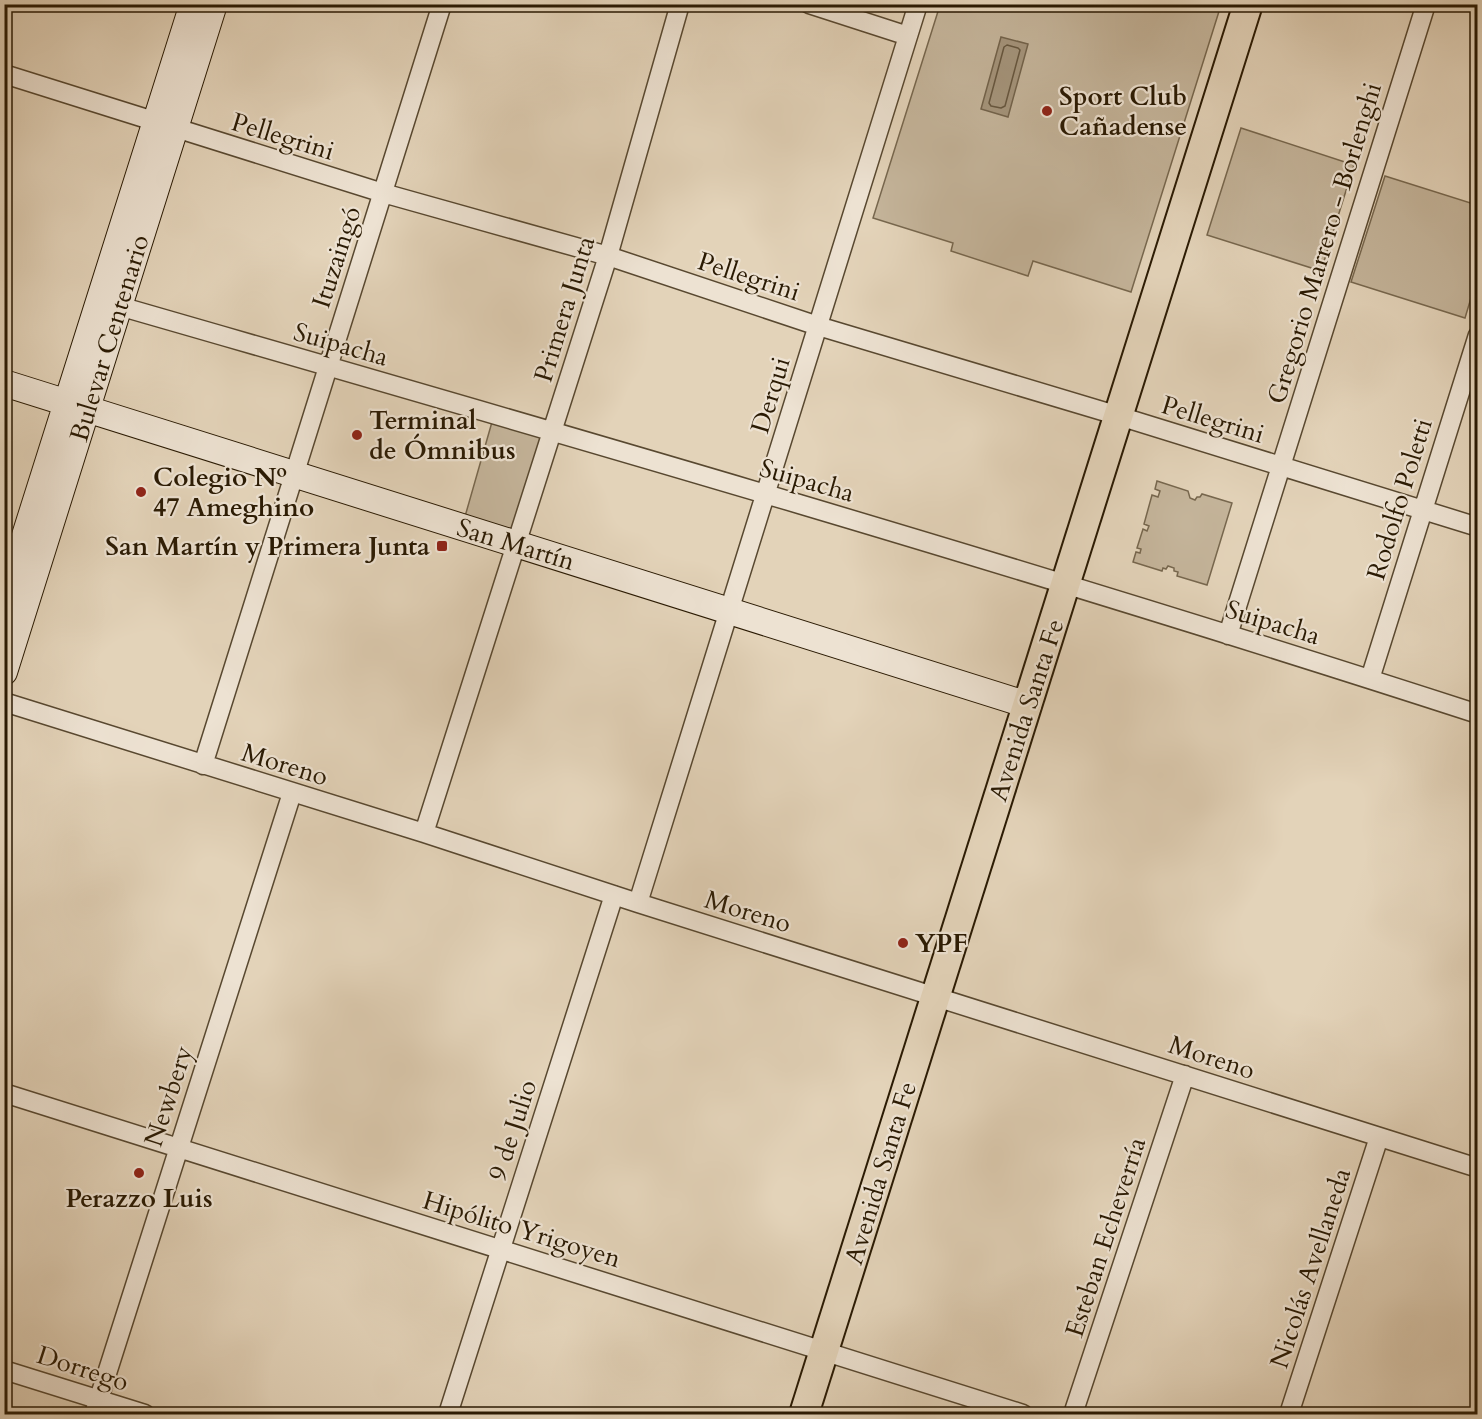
<svg xmlns="http://www.w3.org/2000/svg" width="1482" height="1419" font-family="Cardo,serif">
  <style>
    .green { fill: #c4b49a; stroke: #77674e; stroke-width: 1.5 }
    .water { fill: #a4947b; stroke: #73634b; stroke-width: 1.5 }
    .lines { fill: none; stroke-linecap: round; stroke-linejoin: round }
    .shore { stroke: #67573f; stroke-width: 1.5 }
    .street-casing { stroke: #584830; stroke-width: 21 }
    .secondary-casing { stroke: #2a1a03; stroke-width: 28 }
    .primary-casing { stroke: #2a1a03; stroke-width: 32 }
    .street { stroke: #ede2d2; stroke-width: 18 }
    .secondary { stroke: #ede2d2; stroke-width: 26 }
    .primary { stroke: #e3d3b9; stroke-width: 28 }
    .poi-dot { fill: #8f2418; stroke: #ede2d2; stroke-width: 2 }
    .labels { text-anchor: middle; stroke-width: 4.5; stroke-linejoin: round; paint-order: stroke }
    .poi-label { font-size: 26px; font-weight: bold; fill: #2a1a03; stroke: #ede2d2; text-anchor: start }
    .street-label { font-size: 26px; fill: #2a1a03; stroke: #ede2d2 }
  </style>
  <rect width="100%" height="100%" fill="#e3d3b9"/>
  <filter id="stains"><feTurbulence type="fractalNoise" baseFrequency=".00333" numOctaves="4"/><feColorMatrix values="0 0 0 0 .2 0 0 0 0 .09 0 0 0 0 .02 0 0 0 .5 -.17"/></filter>
  <radialGradient id="worn" r=".72"><stop offset=".6" stop-color="#630" stop-opacity="0"/><stop offset="1" stop-color="#630" stop-opacity=".3"/></radialGradient>
  <path class="green" d="M 940,5 L 1221,5 L 1131,292 L 1033,261 L 1028,276 L 951,251 L 953,243 L 873,218 Z
    M 1241,128 L 1354,165 L 1321,271 L 1207,235 Z
    M 1385,176 L 1477,205 L 1477,278 L 1465,318 L 1351,282 Z
    M 494,415 L 552,431 L 516,544 L 462,527 Z
    M 1157,481 L 1188,491 L 1190,498 L 1195,500 L 1197,497 L 1200,497 L 1202,494 L 1232,503 L 1207,585 L 1177,576 L 1178,572 L 1174,571 L 1174,568 L 1168,566 L 1166,569 L 1163,568 L 1162,571 L 1133,562 L 1136,552 L 1140,553 L 1141,549 L 1137,548 L 1143,529 L 1147,531 L 1149,526 L 1144,524 L 1152,495 L 1158,497 L 1160,491 L 1155,489 Z"/>
  <path class="water" d="M 1001,37 L 1028,44 L 1008,117 L 981,109 Z"/>
  <g class="lines">
    <path class="shore" d="M 1007,45 L 1018,48 L 1020,50 L 1005,106 L 1001,108 L 991,106 L 989,103 L 1004,47 Z"/>
    <defs>
      <path id="street" d="M 809,4 L 908,36
        M 4,74 L 383,193 L 608,256 L 818,326 L 1119,416 L 1478,527
        M 119,306 C 574,437 1028,568 1478,714
        M 1228,635 L 1426,4
        M 1370,679 L 1478,335
        M 4,702 L 424,833 L 638,903 L 1478,1168
        M 203,765 L 442,4
        M 424,833 L 608,256 L 680,4
        M 638,903 L 918,4
        M 4,1093 L 1023,1414
        M 4,1370 L 145,1414
        M 94,1414 L 292,793
        M 448,1414 L 614,895
        M 1073,1414 L 1185,1075
        M 1289,1414 L 1379,1137"/>
      <path id="secondary" d="M 4,383 L 1028,705
        M 4,602 L 193,4
        M 4,672 L 214,4"/>
      <path id="primary" d="M 804,1414 L 1248,4"/>
    </defs>
    <use href="#street" class="street-casing"/>
    <use href="#secondary" class="secondary-casing"/>
    <use href="#primary" class="primary-casing"/>
    <use href="#street" class="street"/>
    <use href="#secondary" class="secondary"/>
    <use href="#primary" class="primary"/>
  </g>
  <g class="poi-dot">
    <circle cx="1047" cy="111" r="6"/>
    <circle cx="357" cy="435" r="6"/>
    <circle cx="141" cy="492" r="6"/>
    <rect x="436" y="540" width="12" height="12" rx="3"/>
    <circle cx="903" cy="943" r="6"/>
    <circle cx="139" cy="1173" r="6"/>
  </g>
  <g class="labels">
    <g class="poi-label">
      <text x="1059" y="105">Sport Club<tspan x="1059" dy="30">Cañadense</tspan></text>
      <text x="369" y="429">Terminal<tspan x="369" dy="30">de Ómnibus</tspan></text>
      <text x="153" y="486">Colegio Nº<tspan x="153" dy="30">47 Ameghino</tspan></text>
      <text x="430" y="555" text-anchor="end">San Martín y Primera Junta</text>
      <text x="915" y="952">YPF</text>
      <text x="139" y="1207" text-anchor="middle">Perazzo Luis</text>
    </g>
    <g class="street-label">
      <text transform="translate(283 136) rotate(17)" y="9">Pellegrini</text>
      <text transform="translate(1324 243) rotate(-73)" y="9">Gregorio Marrero - Borlenghi</text>
      <text transform="translate(336 257) rotate(-72)" y="9">Ituzaingó</text>
      <text transform="translate(749 276) rotate(18)" y="9">Pellegrini</text>
      <text transform="translate(564 309) rotate(-73)" y="9">Primera Junta</text>
      <text transform="translate(109 338) rotate(-73)" y="9">Bulevar Centenario</text>
      <text transform="translate(341 344) rotate(16)" y="9">Suipacha</text>
      <text transform="translate(770 395) rotate(-73)" y="9">Derqui</text>
      <text transform="translate(1213 419) rotate(17)" y="9">Pellegrini</text>
      <text transform="translate(807 480) rotate(16)" y="9">Suipacha</text>
      <text transform="translate(1399 499) rotate(-73)" y="9">Rodolfo Poletti</text>
      <text transform="translate(516 544) rotate(17)" y="9">San Martín</text>
      <text transform="translate(1273 622) rotate(17)" y="9">Suipacha</text>
      <text transform="translate(1026 710) rotate(-72)" y="9">Avenida Santa Fe</text>
      <text transform="translate(285 764) rotate(17)" y="9">Moreno</text>
      <text transform="translate(748 911) rotate(17)" y="9">Moreno</text>
      <text transform="translate(1212 1057) rotate(18)" y="9">Moreno</text>
      <text transform="translate(168 1096) rotate(-72)" y="9">Newbery</text>
      <text transform="translate(512 1130) rotate(-72)" y="9">9 de Julio</text>
      <text transform="translate(880 1173) rotate(-73)" y="9">Avenida Santa Fe</text>
      <text transform="translate(522 1229) rotate(17)" y="9">Hipólito Yrigoyen</text>
      <text transform="translate(1105 1237) rotate(-72)" y="9">Esteban Echeverría</text>
      <text transform="translate(1310 1268) rotate(-72)" y="9">Nicolás Avellaneda</text>
      <text transform="translate(83 1368) rotate(18)" y="9">Dorrego</text>
    </g>
  </g>
  <rect width="1482" height="1419" fill="none" stroke="#e3d3b9" stroke-width="24"/>
  <rect x="6" y="6" width="1470" height="1407" fill="none" stroke="#2a1a03" stroke-width="3"/>
  <rect x="12" y="12" width="1458" height="1395" fill="none" stroke="#2a1a03" stroke-width="1.5"/>
  <rect width="100%" height="100%" filter="url(#stains)"/>
  <rect width="100%" height="100%" fill="url(#worn)"/>
</svg>
